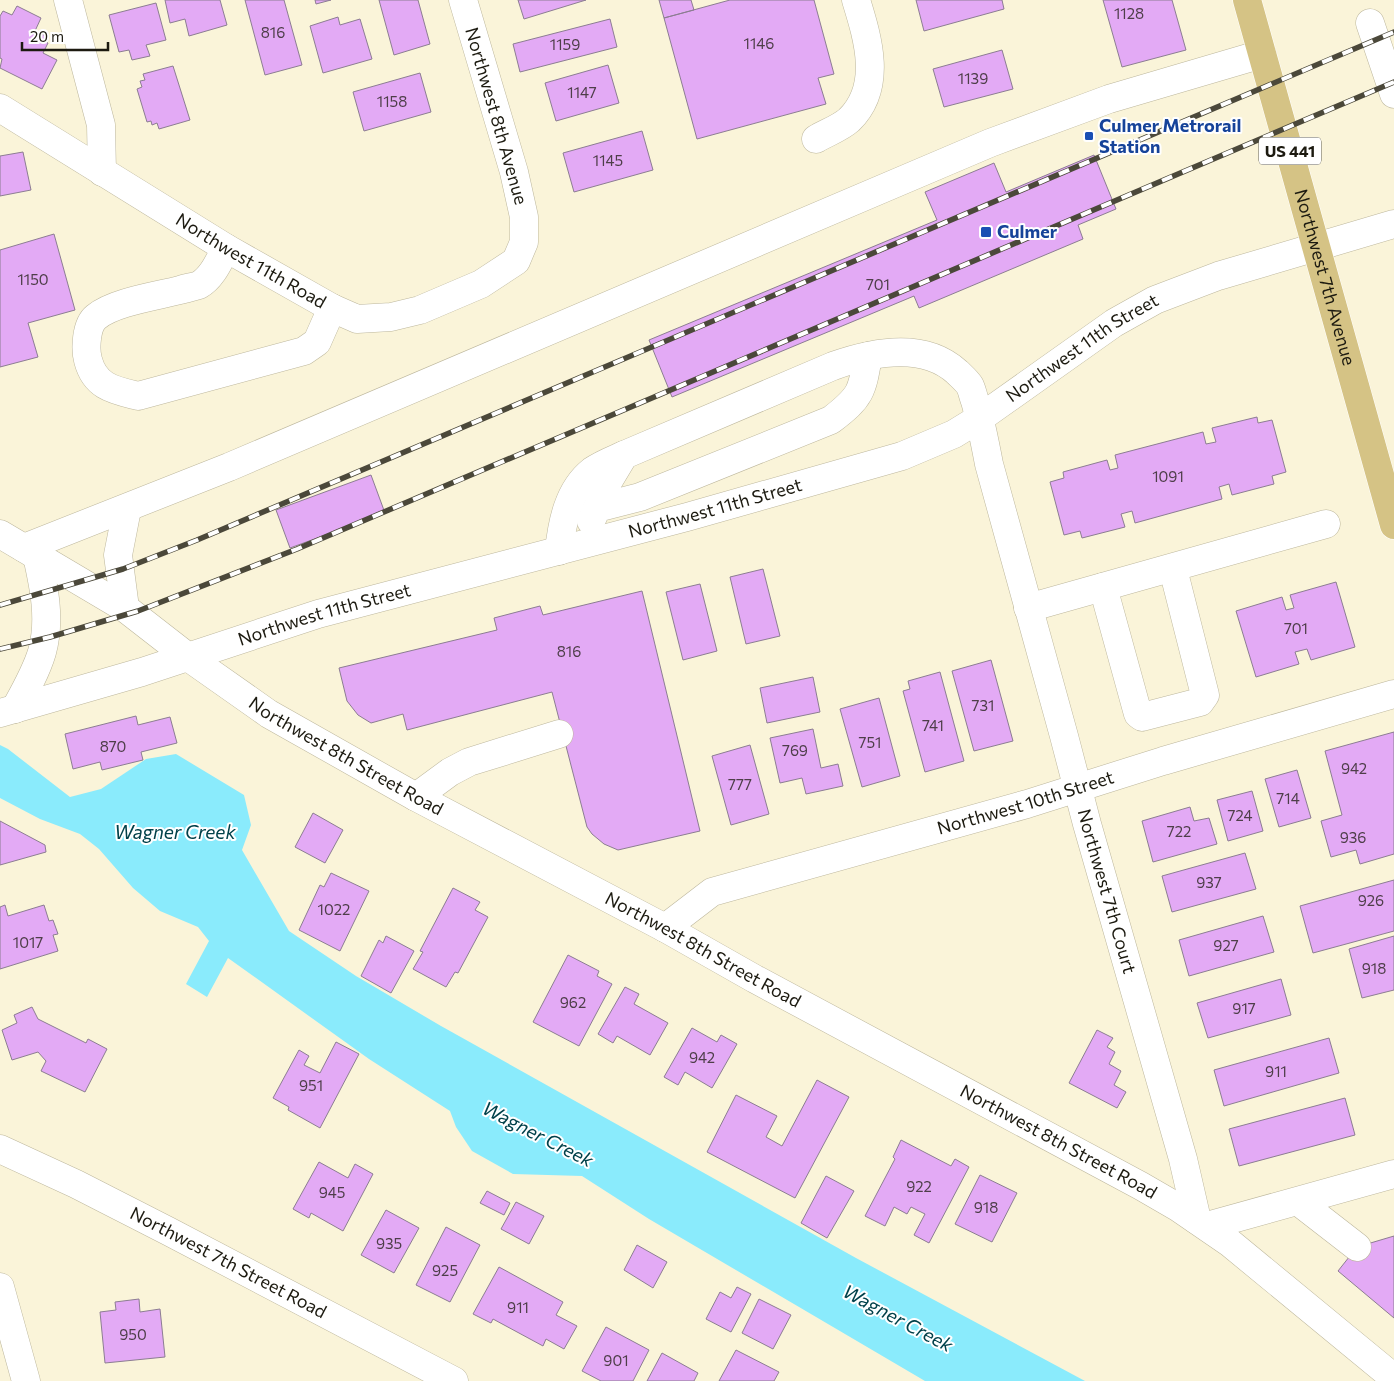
<svg xmlns="http://www.w3.org/2000/svg" width="1394" height="1381" font-family="Commissioner,sans-serif">
  <style>
    .water { fill: #8aebfc }
    .building { fill: #e3aaf5; stroke: #8c7d92 }
    .lines { fill: none; stroke-linecap: round; stroke-linejoin: round }
    .minor-casing { stroke: #bdb79d; stroke-width: 29 }
    .major-casing { stroke: #fff; stroke-width: 29 }
    .minor { stroke: #fff; stroke-width: 28 }
    .major { stroke: #d5c385; stroke-width: 28 }
    .rail-casing { stroke: #4b483a; stroke-width: 5.5 }
    .rail { stroke: #fff; stroke-width: 4; stroke-dasharray: 11; stroke-linecap: butt }
    .transit-dot { fill: #1a4fb4; stroke: #fff; stroke-width: 2 }
    .labels { text-anchor: middle; stroke-width: 4; stroke-linejoin: round; paint-order: stroke }
    .number-label { font-size: 15px; fill: #4e3e49 }
    .shield { fill: #fff; stroke: #605f58; stroke-width: 1 }
    .shield-label { font-size: 16px; font-weight: bold; fill: #1c1a10 }
    .street-label { font-size: 18px; fill: #1c1a10; stroke: #fff }
    .transit-label { font-size: 18px; font-weight: bold; fill: #164399; stroke: #fff; text-anchor: start }
    .water-label { font-size: 19px; font-style: italic; fill: #01414a; stroke: #fff }
  </style>
  <rect width="100%" height="100%" fill="#faf4d9"/>
  <path class="water" d="M 0,745 L 8,749 L 70,797 L 101,789 L 146,759 L 176,754 L 244,795 L 251,825 L 242,850 L 289,931 L 356,976 L 441,1026 L 856,1258 L 1085,1381 L 925,1381 L 649,1219 L 582,1176 L 513,1174 L 472,1151 L 456,1127 L 450,1111 L 369,1059 L 228,958 L 207,997 L 186,984 L 209,941 L 198,927 L 160,911 L 133,888 L 99,849 L 80,834 L 40,819 L 0,798 Z"/>
  <path class="building" d="M 165,0 L 220,0 L 227,25 L 189,36 L 185,19 L 170,23 Z
    M 245,0 L 284,0 L 302,65 L 265,75 Z
    M 315,0 L 331,0 L 316,4 Z
    M 379,0 L 418,0 L 430,44 L 394,55 Z
    M 518,0 L 586,0 L 524,19 Z
    M 659,0 L 691,0 L 694,10 L 664,18 Z
    M 730,0 L 814,0 L 834,74 L 818,78 L 826,104 L 697,139 L 664,18 Z
    M 916,0 L 1002,0 L 1004,9 L 924,31 Z
    M 1103,0 L 1172,0 L 1186,50 L 1122,67 Z
    M 156,3 L 166,40 L 146,45 L 150,56 L 132,60 L 129,50 L 119,52 L 109,15 Z
    M 17,6 L 41,18 L 35,31 L 46,36 L 44,41 L 48,43 L 43,53 L 57,60 L 42,89 L 0,68 L 2,59 L 0,58 L 0,16 L 3,11 L 12,15 Z
    M 338,17 L 340,25 L 360,19 L 372,59 L 323,73 L 310,26 Z
    M 610,19 L 617,47 L 520,72 L 513,44 Z
    M 1002,50 L 1013,89 L 944,107 L 933,69 Z
    M 608,65 L 619,103 L 556,121 L 545,83 Z
    M 173,66 L 190,120 L 159,129 L 157,123 L 152,125 L 151,121 L 147,122 L 137,89 L 142,87 L 140,81 L 145,80 L 143,74 Z
    M 420,73 L 431,112 L 364,131 L 353,92 Z
    M 642,131 L 653,170 L 574,192 L 563,153 Z
    M 23,152 L 31,190 L 0,196 L 0,156 Z
    M 1094,155 L 1116,209 L 1078,225 L 1083,239 L 919,308 L 914,296 L 672,397 L 649,340 L 937,220 L 925,192 L 994,163 L 1006,192 Z
    M 54,234 L 75,310 L 28,323 L 38,357 L 0,367 L 0,250 Z
    M 1257,417 L 1258,423 L 1272,420 L 1286,472 L 1272,476 L 1274,484 L 1232,495 L 1229,484 L 1219,487 L 1222,499 L 1135,523 L 1132,511 L 1121,514 L 1125,527 L 1082,538 L 1080,531 L 1064,535 L 1050,482 L 1064,478 L 1063,472 L 1107,460 L 1110,470 L 1118,468 L 1115,455 L 1203,432 L 1206,444 L 1216,442 L 1212,428 Z
    M 371,475 L 385,513 L 290,548 L 276,510 Z
    M 763,569 L 780,636 L 746,644 L 730,577 Z
    M 1336,582 L 1355,647 L 1311,660 L 1307,649 L 1295,652 L 1299,664 L 1256,677 L 1236,611 L 1282,597 L 1286,610 L 1294,608 L 1290,595 Z
    M 700,584 L 717,651 L 683,660 L 666,592 Z
    M 642,591 L 700,831 L 618,850 L 604,844 L 592,834 L 587,827 L 552,692 L 407,730 L 403,714 L 371,723 L 358,715 L 347,701 L 339,668 L 497,630 L 494,618 L 540,606 L 543,615 Z
    M 991,660 L 1013,741 L 974,751 L 952,671 Z
    M 940,672 L 964,761 L 925,772 L 903,691 L 910,689 L 908,681 Z
    M 813,677 L 820,712 L 767,723 L 760,688 Z
    M 879,698 L 900,776 L 862,787 L 840,709 Z
    M 136,716 L 138,725 L 170,717 L 177,743 L 141,752 L 143,760 L 102,770 L 100,762 L 73,769 L 65,734 Z
    M 813,729 L 821,768 L 838,764 L 843,786 L 806,794 L 802,778 L 780,783 L 770,738 Z
    M 1394,732 L 1394,854 L 1360,864 L 1356,850 L 1331,857 L 1321,821 L 1342,815 L 1325,751 Z
    M 750,745 L 769,814 L 731,825 L 712,756 Z
    M 1297,770 L 1311,818 L 1279,827 L 1265,779 Z
    M 1252,791 L 1263,831 L 1228,841 L 1217,800 Z
    M 1190,807 L 1194,821 L 1209,818 L 1217,844 L 1153,862 L 1142,821 Z
    M 313,813 L 343,830 L 325,863 L 295,847 Z
    M 0,821 L 45,845 L 46,852 L 0,865 Z
    M 1245,853 L 1256,889 L 1172,912 L 1162,876 Z
    M 331,873 L 369,891 L 340,951 L 299,930 L 320,885 L 324,887 Z
    M 1394,880 L 1394,931 L 1313,953 L 1300,906 Z
    M 453,888 L 480,902 L 475,910 L 488,917 L 458,973 L 455,972 L 446,987 L 413,969 L 423,952 L 420,951 Z
    M 5,905 L 8,916 L 44,905 L 49,921 L 53,920 L 58,934 L 53,935 L 58,951 L 0,969 L 0,907 Z
    M 1263,916 L 1274,952 L 1189,976 L 1179,940 Z
    M 386,936 L 414,951 L 391,993 L 361,976 L 379,940 L 383,943 Z
    M 1394,936 L 1394,990 L 1362,998 L 1349,949 Z
    M 568,955 L 599,971 L 597,976 L 612,984 L 579,1046 L 533,1022 Z
    M 1281,979 L 1291,1015 L 1208,1038 L 1197,1003 Z
    M 625,987 L 639,994 L 634,1004 L 668,1023 L 650,1055 L 617,1036 L 613,1043 L 598,1034 Z
    M 32,1007 L 38,1019 L 86,1043 L 88,1039 L 107,1049 L 85,1092 L 41,1071 L 46,1061 L 38,1052 L 12,1060 L 2,1030 L 17,1023 L 14,1015 Z
    M 692,1028 L 717,1042 L 721,1035 L 737,1044 L 712,1088 L 685,1072 L 678,1085 L 664,1077 Z
    M 1097,1030 L 1113,1038 L 1107,1047 L 1115,1052 L 1109,1064 L 1121,1071 L 1114,1085 L 1126,1092 L 1117,1108 L 1069,1083 Z
    M 1329,1038 L 1339,1073 L 1224,1106 L 1214,1070 Z
    M 336,1042 L 359,1054 L 320,1128 L 288,1110 L 289,1107 L 273,1098 L 299,1050 L 309,1056 L 304,1065 L 320,1073 Z
    M 817,1080 L 849,1097 L 795,1198 L 707,1152 L 736,1095 L 777,1116 L 766,1137 L 782,1146 Z
    M 1345,1098 L 1355,1135 L 1239,1166 L 1229,1129 Z
    M 901,1140 L 951,1166 L 955,1159 L 969,1167 L 929,1243 L 914,1235 L 925,1214 L 911,1207 L 907,1214 L 894,1207 L 885,1226 L 865,1216 L 895,1159 L 893,1157 Z
    M 319,1162 L 348,1178 L 355,1164 L 373,1174 L 343,1231 L 311,1213 L 309,1218 L 293,1209 Z
    M 980,1175 L 1017,1193 L 992,1242 L 955,1224 Z
    M 826,1176 L 854,1191 L 827,1238 L 801,1223 Z
    M 487,1191 L 510,1203 L 504,1215 L 480,1203 Z
    M 516,1202 L 544,1216 L 529,1244 L 501,1229 Z
    M 386,1210 L 419,1228 L 394,1273 L 361,1255 Z
    M 446,1227 L 480,1245 L 450,1302 L 416,1285 Z
    M 1394,1236 L 1394,1318 L 1338,1271 L 1357,1247 Z
    M 637,1245 L 667,1262 L 653,1288 L 624,1270 Z
    M 499,1267 L 563,1302 L 556,1315 L 577,1326 L 564,1349 L 546,1339 L 543,1346 L 493,1319 L 491,1323 L 473,1314 Z
    M 737,1287 L 751,1294 L 731,1332 L 706,1319 L 720,1292 L 731,1298 Z
    M 139,1299 L 140,1312 L 160,1309 L 165,1357 L 105,1363 L 100,1312 L 116,1310 L 115,1302 Z
    M 759,1299 L 791,1315 L 773,1349 L 742,1333 Z
    M 606,1327 L 649,1350 L 633,1381 L 601,1381 L 582,1371 Z
    M 736,1350 L 779,1372 L 774,1381 L 719,1381 Z
    M 662,1353 L 698,1373 L 694,1381 L 647,1381 Z"/>
  <g class="lines">
    <defs>
      <g id="minor">
        <path d="M 68,0 L 101,125 L 102,172"/>
        <path d="M 1370,23 L 1394,94"/>
        <path id="s1" d="M 0,108 L 226,248 L 332,308 L 357,319 L 391,317 L 420,310 L 481,284 L 516,261 L 524,242 L 524,217 L 514,172 L 463,0"/>
        <path d="M 816,139 C 826,133 840,128 849,120 C 883,87 868,39 856,0"/>
        <path d="M 226,248 C 219,261 212,278 199,285 C 193,287 186,288 180,290 C 157,296 114,302 96,317 C 86,325 85,349 88,360 C 95,387 114,390 138,396 L 304,351 L 317,342 L 332,308"/>
        <path id="s2" d="M 597,508 L 609,480 L 624,455 L 833,366 C 872,352 923,341 957,372 C 961,376 967,381 970,386 C 972,390 973,396 975,401 C 981,422 985,443 989,464 L 1064,736 L 1087,824 L 1183,1159 L 1197,1220"/>
        <path d="M 591,521 L 597,508 L 640,497 L 831,420 C 861,397 862,392 868,356"/>
        <path id="s3" d="M 0,534 L 125,608 L 188,657 L 269,714 L 416,797 L 665,928 L 755,979 L 1141,1186 L 1179,1208 L 1230,1243 L 1394,1378"/>
        <path d="M 24,548 L 229,467 L 990,143 L 1109,99 L 1262,54"/>
        <path d="M 559,551 C 562,523 568,490 592,471 C 602,464 613,460 624,455"/>
        <path d="M 1103,587 L 1138,714 L 1142,717 L 1200,702 L 1205,695 L 1173,569"/>
        <path d="M 125,608 L 118,555 L 127,509"/>
        <path d="M 1028,608 L 1326,524"/>
        <path d="M 15,709 C 25,691 36,672 42,652 C 51,620 44,587 37,556"/>
        <path id="s4" d="M 0,713 L 142,672 L 318,614 L 687,517 L 902,456 L 954,434 L 980,418 L 1114,323 L 1155,300 L 1218,276 L 1394,224"/>
        <path d="M 416,797 L 450,772 L 469,762 L 559,734"/>
        <path id="s5" d="M 665,928 L 712,892 L 1027,804 L 1163,761 L 1394,694"/>
        <path id="s6" d="M 0,1149 L 76,1184 L 168,1231 L 454,1381"/>
        <path d="M 1299,1202 L 1357,1247"/>
        <path d="M 1207,1226 L 1394,1174"/>
        <path d="M 0,1287 L 26,1381"/>
      </g>
      <g id="major">
        <path id="s7" d="M 1247,0 L 1394,525"/>
      </g>
    </defs>
    <use href="#minor" class="minor-casing"/>
    <use href="#major" class="major-casing"/>
    <use href="#minor" class="minor"/>
    <use href="#major" class="major"/>
    <defs>
      <path id="rail" d="M 0,605 L 123,569 L 197,540 L 1394,32
        M 0,649 L 50,637 L 138,611 L 297,549 L 1394,82"/>
    </defs>
    <use href="#rail" class="rail-casing"/>
    <use href="#rail" class="rail"/>
  </g>
  <g class="transit-dot">
    <rect x="1084" y="131" width="10" height="10" rx="2.5"/>
    <rect x="980" y="226" width="12" height="12" rx="2.5"/>
  </g>
  <g class="labels">
    <g class="number-label">
      <text x="1129" y="19">1128</text>
      <text x="273" y="38">816</text>
      <text x="759" y="49">1146</text>
      <text x="565" y="50">1159</text>
      <text x="973" y="84">1139</text>
      <text x="582" y="98">1147</text>
      <text x="392" y="107">1158</text>
      <text x="608" y="166">1145</text>
      <text x="33" y="285">1150</text>
      <text x="878" y="290">701</text>
      <text x="1168" y="482">1091</text>
      <text x="1296" y="634">701</text>
      <text x="569" y="657">816</text>
      <text x="983" y="711">731</text>
      <text x="933" y="731">741</text>
      <text x="870" y="748">751</text>
      <text x="113" y="752">870</text>
      <text x="795" y="756">769</text>
      <text x="1354" y="774">942</text>
      <text x="740" y="790">777</text>
      <text x="1288" y="804">714</text>
      <text x="1240" y="821">724</text>
      <text x="1179" y="837">722</text>
      <text x="1353" y="843">936</text>
      <text x="1209" y="888">937</text>
      <text x="1371" y="906">926</text>
      <text x="334" y="915">1022</text>
      <text x="28" y="948">1017</text>
      <text x="1226" y="951">927</text>
      <text x="1374" y="974">918</text>
      <text x="573" y="1008">962</text>
      <text x="1244" y="1014">917</text>
      <text x="702" y="1063">942</text>
      <text x="1276" y="1077">911</text>
      <text x="311" y="1091">951</text>
      <text x="919" y="1192">922</text>
      <text x="332" y="1198">945</text>
      <text x="986" y="1213">918</text>
      <text x="389" y="1249">935</text>
      <text x="445" y="1276">925</text>
      <text x="518" y="1313">911</text>
      <text x="133" y="1340">950</text>
      <text x="616" y="1366">901</text>
    </g>
    <rect class="shield" x="1259" y="137.5" width="62" height="27" rx="4"/>
    <g class="shield-label">
      <text x="1290" y="157">US 441</text>
    </g>
    <g class="street-label">
      <text transform="translate(496 116) rotate(74)" y="6">Northwest 8th Avenue</text>
      <text dy="6" stroke="none"><textPath href="#s1" startOffset="294">Northwest 11th Road</textPath></text>
      <text dy="6" stroke="none"><textPath href="#s7" startOffset="288">Northwest 7th Avenue</textPath></text>
      <text dy="6" stroke="none"><textPath href="#s4" startOffset="1149">Northwest 11th Street</textPath></text>
      <text dy="6" stroke="none"><textPath href="#s4" startOffset="744">Northwest 11th Street</textPath></text>
      <text dy="6" stroke="none"><textPath href="#s4" startOffset="339">Northwest 11th Street</textPath></text>
      <text dy="6" stroke="none"><textPath href="#s3" startOffset="412">Northwest 8th Street Road</textPath></text>
      <text dy="6" stroke="none"><textPath href="#s5" startOffset="385">Northwest 10th Street</textPath></text>
      <text dy="6" stroke="none"><textPath href="#s2" startOffset="960">Northwest 7th Court</textPath></text>
      <text dy="6" stroke="none"><textPath href="#s3" startOffset="818">Northwest 8th Street Road</textPath></text>
      <text dy="6" stroke="none"><textPath href="#s3" startOffset="1222">Northwest 8th Street Road</textPath></text>
      <text dy="6" stroke="none"><textPath href="#s6" startOffset="255">Northwest 7th Street Road</textPath></text>
    </g>
    <g class="transit-label">
      <text x="1099" y="132">Culmer Metrorail<tspan x="1099" dy="21">Station</tspan></text>
      <text x="997" y="238">Culmer</text>
    </g>
    <g class="water-label">
      <text x="175" y="839">Wagner Creek</text>
      <text transform="translate(538 1134) rotate(27)" y="7">Wagner Creek</text>
      <text transform="translate(898 1318) rotate(28)" y="7">Wagner Creek</text>
    </g>
  </g>
  <path d="M22 42v8h86v-8" fill="none" stroke="#1c1a10" stroke-width="2.5"/>
  <text x="30" y="42" font-size="15" fill="#1c1a10" stroke="#ffffff" stroke-width="4" paint-order="stroke">20 m</text>
</svg>
